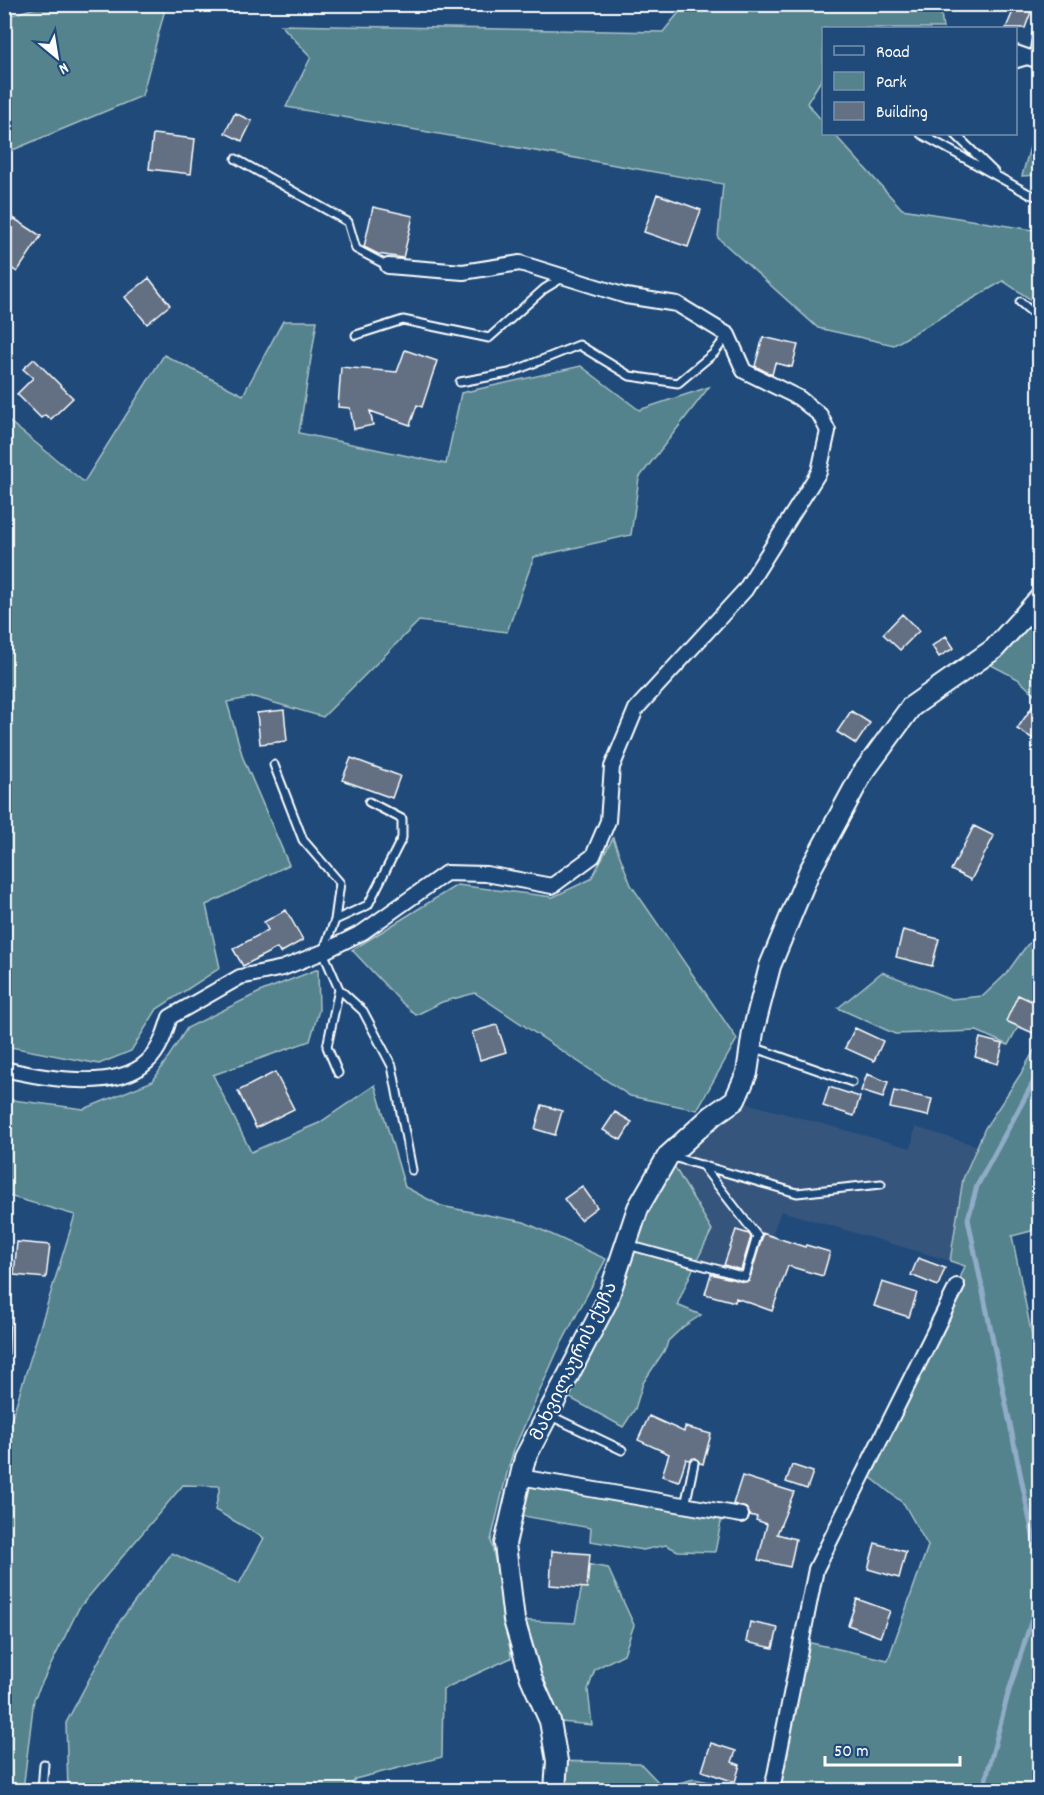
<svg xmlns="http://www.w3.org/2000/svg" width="1044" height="1795" font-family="Dekko,'Noto Sans Georgian',sans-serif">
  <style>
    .built { fill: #34557d }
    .green { fill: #54838d; stroke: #aac1c6; stroke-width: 1.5 }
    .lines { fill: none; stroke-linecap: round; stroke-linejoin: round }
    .stream { stroke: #90acc7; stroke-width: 5 }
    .building { fill: #647083; stroke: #fff; stroke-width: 1.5 }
    .lane-casing { stroke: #fff; stroke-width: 11 }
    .street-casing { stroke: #fff; stroke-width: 18 }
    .secondary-casing { stroke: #fff; stroke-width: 24 }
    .lane { stroke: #1f4a7a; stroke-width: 7 }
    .street { stroke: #1f4a7a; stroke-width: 14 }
    .secondary { stroke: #1f4a7a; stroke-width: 20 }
    .labels { text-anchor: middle; stroke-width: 4.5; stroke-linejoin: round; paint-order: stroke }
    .street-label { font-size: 18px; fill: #fff; stroke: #1f4a7a }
  </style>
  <rect width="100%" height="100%" fill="#1f4a7a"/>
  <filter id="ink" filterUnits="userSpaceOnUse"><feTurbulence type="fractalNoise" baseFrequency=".0167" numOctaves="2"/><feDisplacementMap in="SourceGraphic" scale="12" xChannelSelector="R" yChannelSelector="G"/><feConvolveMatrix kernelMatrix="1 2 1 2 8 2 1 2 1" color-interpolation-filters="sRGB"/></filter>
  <g filter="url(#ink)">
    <path class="built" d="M 735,1100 L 911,1148 L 915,1127 L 978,1146 L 963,1179 L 950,1261 L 781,1211 L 755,1281 L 745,1277 L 695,1264 L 668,1156 Z"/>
    <path class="green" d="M 45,5 L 164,5 L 164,13 L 142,96 L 8,152 L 5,155 L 5,17 Z
      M 685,5 L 940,5 L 943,28 L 824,28 L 823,77 L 807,103 L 823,122 L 824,134 L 834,134 L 902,209 L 1039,231 L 1039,305 L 1003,281 L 894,345 L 818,328 L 718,238 L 723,184 L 286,107 L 311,57 L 281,25 L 663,32 Z
      M 1039,115 L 1039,175 L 1022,176 Z
      M 283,321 L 317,321 L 299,433 L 446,464 L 461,393 L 581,366 L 639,410 L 709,387 L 639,478 L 631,535 L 534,557 L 507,632 L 419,621 L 323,717 L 254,697 L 227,702 L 243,758 L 289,865 L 206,905 L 220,968 L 157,1009 L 131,1051 L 99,1064 L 5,1046 L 5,418 L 84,482 L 164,355 L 243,395 Z
      M 1039,598 L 1039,694 L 1035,695 L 1018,679 L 980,659 Z
      M 613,838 L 631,885 L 737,1039 L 697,1110 L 630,1096 L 475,993 L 442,1002 L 416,1015 L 401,1002 L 352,950 L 457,885 L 553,897 L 591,879 Z
      M 1039,937 L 1039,989 L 1008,1045 L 977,1031 L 895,1034 L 838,1008 L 882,972 L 951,999 L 983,996 L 1006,974 L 1027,945 Z
      M 318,969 L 319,1010 L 310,1041 L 213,1075 L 251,1152 L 319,1123 L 375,1085 L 405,1187 L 441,1206 L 524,1222 L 606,1259 L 557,1352 L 514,1449 L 507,1473 L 491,1540 L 508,1624 L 511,1658 L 443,1689 L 442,1757 L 355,1779 L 349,1790 L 68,1790 L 66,1723 L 120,1621 L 172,1553 L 239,1584 L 264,1538 L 215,1510 L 220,1486 L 183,1485 L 79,1608 L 34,1699 L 23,1790 L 5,1790 L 5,1440 L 75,1215 L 5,1195 L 5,1099 L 84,1109 L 153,1081 L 187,1028 L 262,991 Z
      M 1039,1042 L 1039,1220 L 1031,1231 L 1012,1236 L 1039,1371 L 1039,1790 L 772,1790 L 802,1641 L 888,1660 L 928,1546 L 904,1504 L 864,1472 L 957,1286 L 965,1266 L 950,1261 L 963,1179 L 985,1128 L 1020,1075 Z
      M 668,1156 L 712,1230 L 695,1264 L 677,1305 L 701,1315 L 683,1327 L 668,1341 L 666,1348 L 643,1383 L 635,1409 L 623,1427 L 559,1392 Z
      M 520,1477 L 723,1512 L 715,1552 L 678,1551 L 666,1545 L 643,1550 L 590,1541 L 591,1528 L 512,1514 Z
      M 586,1564 L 608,1568 L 634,1625 L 624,1654 L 595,1669 L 588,1690 L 592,1725 L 550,1721 L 514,1620 L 575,1623 Z
      M 557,1761 L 640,1763 L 663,1787 L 694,1779 L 752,1790 L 555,1790 Z"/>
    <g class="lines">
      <path class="stream" d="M 1040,1070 L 977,1186 L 968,1219 L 1040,1570
        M 983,1790 L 1008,1694 L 1040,1594"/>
    </g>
    <path class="building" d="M 1016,4 L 1034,4 L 1025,28 L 1006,28 Z
      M 235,113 L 252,121 L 242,141 L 225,133 Z
      M 153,134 L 195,139 L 191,174 L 149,169 Z
      M 657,194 L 701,210 L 688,247 L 644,232 Z
      M 373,207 L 413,216 L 403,258 L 378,254 L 364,247 Z
      M 4,212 L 41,236 L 17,272 L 4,263 Z
      M 149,278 L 170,305 L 147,324 L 125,297 Z
      M 763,337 L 798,345 L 792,367 L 775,363 L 772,375 L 755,366 Z
      M 405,350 L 437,361 L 422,407 L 417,405 L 410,425 L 370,411 L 373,425 L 354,429 L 350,408 L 338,407 L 341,367 L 397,372 Z
      M 34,359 L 73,398 L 51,419 L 45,415 L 41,418 L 17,394 L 33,378 L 23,369 Z
      M 902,614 L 919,631 L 900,650 L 883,634 Z
      M 946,636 L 954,648 L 939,657 L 932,646 Z
      M 1040,695 L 1040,743 L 1017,729 Z
      M 284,710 L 287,741 L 260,744 L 257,713 Z
      M 851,711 L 870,723 L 856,744 L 837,732 Z
      M 351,758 L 400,776 L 392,798 L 342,780 Z
      M 974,826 L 994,836 L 971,880 L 951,870 Z
      M 286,910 L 303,940 L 280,953 L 277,948 L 243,966 L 233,949 L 268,930 L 264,922 Z
      M 903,930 L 939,939 L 932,966 L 896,957 Z
      M 1018,995 L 1040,1005 L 1040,1036 L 1006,1021 Z
      M 497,1025 L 506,1052 L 480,1060 L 472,1032 Z
      M 855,1028 L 883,1041 L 874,1061 L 845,1048 Z
      M 980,1038 L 1003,1044 L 998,1064 L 975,1057 Z
      M 275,1072 L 294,1109 L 256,1128 L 238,1091 Z
      M 867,1074 L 888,1082 L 883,1098 L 861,1091 Z
      M 829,1087 L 860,1097 L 854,1116 L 823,1106 Z
      M 894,1091 L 932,1099 L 928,1116 L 890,1108 Z
      M 542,1105 L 562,1111 L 555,1135 L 535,1129 Z
      M 615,1112 L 632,1122 L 621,1140 L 603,1130 Z
      M 582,1186 L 597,1207 L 580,1220 L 564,1199 Z
      M 736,1230 L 749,1234 L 751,1237 L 741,1270 L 724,1265 Z
      M 762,1233 L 805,1247 L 806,1245 L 830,1252 L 823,1276 L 788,1266 L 772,1311 L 736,1298 L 735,1302 L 705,1294 L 711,1274 L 744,1282 L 749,1281 L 762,1238 Z
      M 17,1242 L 50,1245 L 46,1278 L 14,1275 Z
      M 918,1258 L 945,1268 L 938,1286 L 911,1275 Z
      M 882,1282 L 917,1293 L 909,1317 L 874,1306 Z
      M 649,1416 L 684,1432 L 685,1427 L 711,1434 L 703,1464 L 700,1463 L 696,1458 L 689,1460 L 686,1459 L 679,1481 L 662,1476 L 669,1454 L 638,1440 Z
      M 792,1465 L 813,1472 L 807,1489 L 786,1482 Z
      M 742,1476 L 794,1492 L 777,1534 L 796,1539 L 790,1567 L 758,1560 L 767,1524 L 756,1520 L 757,1517 L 750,1515 L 746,1508 L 733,1504 Z
      M 875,1543 L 906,1552 L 899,1578 L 868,1569 Z
      M 552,1551 L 590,1554 L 587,1588 L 550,1585 Z
      M 857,1599 L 890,1611 L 880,1637 L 848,1625 Z
      M 750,1622 L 778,1628 L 773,1648 L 746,1642 Z
      M 711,1743 L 736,1751 L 732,1762 L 740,1765 L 735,1782 L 702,1771 Z"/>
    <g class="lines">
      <defs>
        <path id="lane" d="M 1016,64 L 1033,59 L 1040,14
          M 921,134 L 1029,194 L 1040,197
          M 955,134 L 994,172
          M 236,159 L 348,222 L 356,249 L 388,266
          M 1020,302 L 1040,319
          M 356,335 L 403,320 L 489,338 L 544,289 L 562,278
          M 460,382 L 509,373 L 579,345 L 630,376 L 678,383 L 714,353 L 728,335
          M 274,765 L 303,840 L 340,883 L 335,920 L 323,952 L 339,989 L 327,1047 L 338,1073
          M 335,920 L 368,905 L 402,838 L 402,819 L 369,802
          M 339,989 L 363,1011 L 392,1066 L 412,1170
          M 753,1047 L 852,1082
          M 673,1157 L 797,1193 L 881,1184
          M 628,1245 L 745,1277 L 757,1236 L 702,1165
          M 4,1353 L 6,1287
          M 549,1415 L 622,1450
          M 685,1506 L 694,1463
          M 42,1790 L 44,1764"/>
        <path id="street" d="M 1016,53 L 1033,59 L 1040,58
          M 4,1069 C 43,1078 115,1092 147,1062 C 160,1050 165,1033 170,1017 L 240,977 L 283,968 L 323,952 L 363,932 L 446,873 L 486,874 L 552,886 L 593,856 L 608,821 L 612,767 L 636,709 L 745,590 L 819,472 L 828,431 L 820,415 L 799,398 L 744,371 L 728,335 L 677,304 L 626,296 L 520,263 L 463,272 L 388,266
          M 520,1477 L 741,1515
          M 772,1790 L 816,1569 L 957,1286"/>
        <path id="secondary" d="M 555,1790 L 557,1761 L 550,1721 L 531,1678 L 514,1620 L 505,1544 L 525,1458 L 607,1301 L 638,1208 L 668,1156 L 712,1116 L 735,1100 L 747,1073 L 753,1032 L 770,966 L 809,872 L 862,774 L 911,707 L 994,649 L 1040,598"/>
      </defs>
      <use href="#lane" class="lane-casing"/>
      <use href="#street" class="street-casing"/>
      <use href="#secondary" class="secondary-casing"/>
      <use href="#lane" class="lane"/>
      <use href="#street" class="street"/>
      <use href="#secondary" class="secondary"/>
    </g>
  </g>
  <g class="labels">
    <g class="street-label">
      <text transform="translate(573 1361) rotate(-64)" y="6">მახვილაურის ქუჩა</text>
    </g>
  </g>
  <rect width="1044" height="1795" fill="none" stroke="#1f4a7a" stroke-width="24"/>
  <rect x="12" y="12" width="1020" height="1771" fill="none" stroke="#fff" stroke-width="2" filter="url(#ink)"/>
  <rect x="822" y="27" width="195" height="108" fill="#1f4a7a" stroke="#7992af" stroke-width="1.5"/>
  <rect x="834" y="46" width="30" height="9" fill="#1f4a7a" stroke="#7992af" stroke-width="1.5"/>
  <text x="876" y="57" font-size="18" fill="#ffffff">Road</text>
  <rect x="834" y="72" width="30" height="18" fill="#54838d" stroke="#7992af" stroke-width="1.5"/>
  <text x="876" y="87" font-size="18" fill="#ffffff">Park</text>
  <rect x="834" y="102" width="30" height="18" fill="#647083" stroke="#7992af" stroke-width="1.5"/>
  <text x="876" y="117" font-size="18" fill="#ffffff">Building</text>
  <g transform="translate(57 57) rotate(150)" stroke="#1f4a7a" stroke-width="4.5" paint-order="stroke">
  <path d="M0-4.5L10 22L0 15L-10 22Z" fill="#ffffff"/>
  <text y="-9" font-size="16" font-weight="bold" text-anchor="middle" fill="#ffffff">N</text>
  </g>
  <path d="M825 1756v9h135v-9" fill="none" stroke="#ffffff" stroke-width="3"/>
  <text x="834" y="1756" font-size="18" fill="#ffffff" stroke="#1f4a7a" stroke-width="4.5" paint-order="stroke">50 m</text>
</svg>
